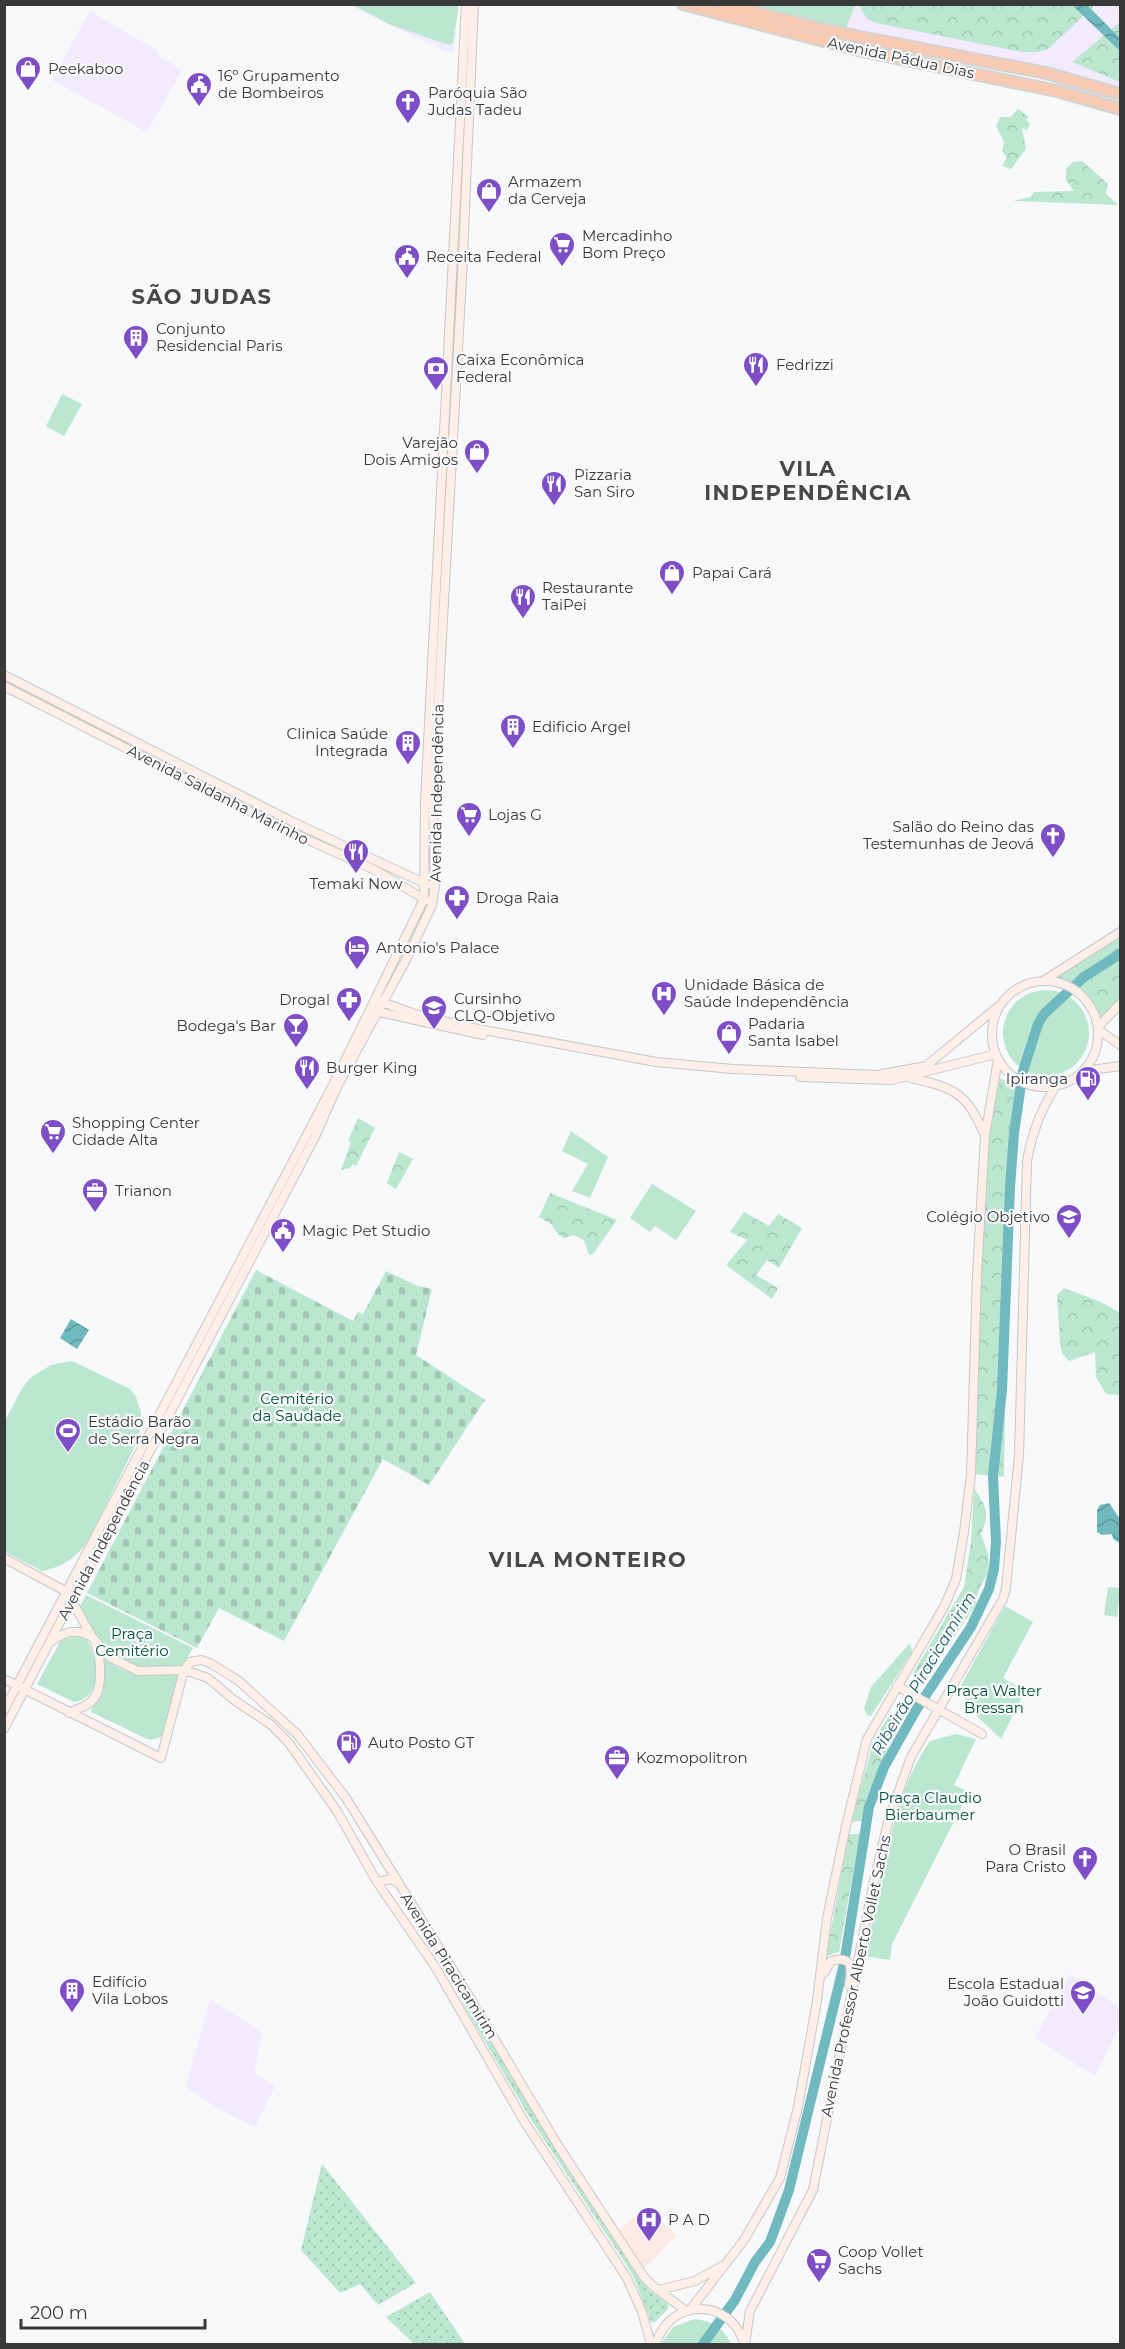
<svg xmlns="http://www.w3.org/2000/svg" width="1125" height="2349" font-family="Montserrat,sans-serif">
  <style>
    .education { fill: #f1ebfc }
    .medical { fill: #fee9e4 }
    .grass { fill: url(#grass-dots) }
    .forest { fill: url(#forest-crowns) }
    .cemetery { fill: url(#cemetery-stones) }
    .green { fill: #bbe6d0 }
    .water { fill: url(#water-waves) }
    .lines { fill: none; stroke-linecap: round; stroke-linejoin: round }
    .river { stroke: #6fb9bf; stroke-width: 10 }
    .secondary-casing { stroke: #c6c7c9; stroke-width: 10 }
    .highway-casing { stroke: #d3d3d4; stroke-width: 14 }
    .secondary { stroke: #fdefe8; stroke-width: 8 }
    .highway { stroke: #f7cab3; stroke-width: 10 }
    .labels { text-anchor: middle; stroke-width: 4.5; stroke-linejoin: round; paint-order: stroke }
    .street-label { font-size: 15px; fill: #39393a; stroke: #f7f8fa }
    .poi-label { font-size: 15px; fill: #39393a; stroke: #f7f8fa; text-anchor: start }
    .park-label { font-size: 15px; fill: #035339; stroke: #f7f8fa }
    .water-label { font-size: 16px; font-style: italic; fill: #1b5a5f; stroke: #f7f8fa }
    .district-label { font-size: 21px; font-weight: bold; letter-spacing: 1.5px; fill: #47484a; stroke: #f7f8fa }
  </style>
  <defs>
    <pattern id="grass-dots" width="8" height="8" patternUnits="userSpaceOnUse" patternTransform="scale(1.5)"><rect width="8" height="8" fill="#bbe6d0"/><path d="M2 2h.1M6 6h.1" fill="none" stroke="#a2c6b3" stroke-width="1.8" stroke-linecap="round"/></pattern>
    <pattern id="forest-crowns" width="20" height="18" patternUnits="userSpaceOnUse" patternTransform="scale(1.5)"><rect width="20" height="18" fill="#bbe6d0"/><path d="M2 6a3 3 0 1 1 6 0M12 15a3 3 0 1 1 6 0" fill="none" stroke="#a2c6b3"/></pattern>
    <pattern id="cemetery-stones" width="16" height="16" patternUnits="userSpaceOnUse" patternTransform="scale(1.5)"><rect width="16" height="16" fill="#bbe6d0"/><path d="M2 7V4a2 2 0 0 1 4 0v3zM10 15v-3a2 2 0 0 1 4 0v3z" fill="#a2c6b3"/></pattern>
    <pattern id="water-waves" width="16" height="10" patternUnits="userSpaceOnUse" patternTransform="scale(1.5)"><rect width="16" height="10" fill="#6fb9bf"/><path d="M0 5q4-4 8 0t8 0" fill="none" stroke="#5c979c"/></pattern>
  </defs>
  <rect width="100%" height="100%" fill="#f7f8fa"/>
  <path class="education" d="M 349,5 L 458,5 L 454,51 L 449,53 Z
    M 724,5 L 1120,5 L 1120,94 Z
    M 90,11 L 158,51 L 157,55 L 182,70 L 147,132 L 52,80 Z
    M 1070,1974 L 1120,2008 L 1120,2025 L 1095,2076 L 1035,2038 Z
    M 210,1999 L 262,2032 L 254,2073 L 275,2086 L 255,2127 L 219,2109 L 186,2087 Z"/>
  <path class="medical" d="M 644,2208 L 677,2235 L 645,2268 L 619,2230 Z"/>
  <path class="grass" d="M 467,2000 L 555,2147 L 638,2276 L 649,2290 L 668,2303 L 668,2309 L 655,2322 L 651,2322 L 633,2275 L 530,2118 L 462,2002 Z
    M 322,2164 L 416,2283 L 378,2305 L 360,2284 L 340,2293 L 301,2250 Z
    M 430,2292 L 465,2344 L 414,2344 L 386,2317 Z"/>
  <path class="forest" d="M 859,5 L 1095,5 L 1048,49 L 1038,52 L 1022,52 L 876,23 L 867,19 Z
    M 1120,22 L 1120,82 L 1072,62 Z
    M 1018,109 L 1029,117 L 1026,120 L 1030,124 L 1027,130 L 1022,128 L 1026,149 L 1011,169 L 1002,166 L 1007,157 L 1002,151 L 1004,142 L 996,126 L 1000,117 L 1010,117 Z
    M 1082,161 L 1108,184 L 1106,194 L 1118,205 L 1013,201 L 1031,197 L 1034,192 L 1074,191 L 1066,180 L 1066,169 L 1073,162 Z
    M 1120,932 L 1120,1004 L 1098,1027 C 1090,996 1074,986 1043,981 Z
    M 1000,1078 L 1018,1088 L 1008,1183 L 1000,1387 L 1005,1417 L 1004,1477 L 973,1474 L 979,1272 L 988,1136 Z
    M 358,1118 L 375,1128 L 356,1166 L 353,1164 L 350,1168 L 341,1170 L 351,1142 L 348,1141 Z
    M 399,1152 L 413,1159 L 396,1189 L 387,1183 Z
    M 550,1193 L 617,1220 L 593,1254 L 589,1255 L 584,1240 L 574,1235 L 564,1238 L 558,1234 L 551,1224 L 539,1217 Z
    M 744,1212 L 769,1226 L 778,1214 L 802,1228 L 779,1268 L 767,1260 L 756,1275 L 778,1288 L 772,1299 L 726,1265 L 747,1240 L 730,1232 Z
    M 1064,1288 L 1101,1302 L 1120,1313 L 1120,1395 L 1106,1394 L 1096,1377 L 1095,1352 L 1069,1361 L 1062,1353 L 1060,1343 L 1057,1295 Z
    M 974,1488 C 987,1509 990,1511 981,1534 L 988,1554 L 989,1571 L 979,1589 L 975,1606 L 921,1686 L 912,1675 L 964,1587 L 971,1542 Z
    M 891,1713 L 900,1721 L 866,1799 L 863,1821 L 851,1822 L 875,1737 Z
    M 849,1834 L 860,1834 L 839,1952 L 826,1956 Z"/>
  <path class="cemetery" d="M 256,1270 L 353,1321 L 358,1312 L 363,1314 L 386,1271 L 418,1286 L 432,1289 L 416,1355 L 485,1400 L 429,1485 L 383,1459 L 284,1641 L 219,1608 L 197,1648 L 87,1593 Z"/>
  <path class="green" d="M 353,5 L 459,5 L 453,43 L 449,45 L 391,25 Z
    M 724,5 L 855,5 L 844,33 Z
    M 62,394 L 82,404 L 64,436 L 46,426 Z
    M1003 1033a43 43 0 1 1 86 0a43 43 0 1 1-86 0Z
    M 571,1131 L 608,1157 L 590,1198 L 572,1191 L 588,1164 L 562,1151 Z
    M 652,1184 L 696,1211 L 676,1240 L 655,1226 L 650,1232 L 630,1218 Z
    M 72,1361 L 130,1389 L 136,1397 L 141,1413 L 139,1438 L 88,1541 C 77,1557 61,1568 42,1571 L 5,1552 L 5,1421 L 21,1390 L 30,1378 L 51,1365 Z
    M 1108,1587 L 1120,1588 L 1117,1617 L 1104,1615 Z
    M 86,1595 L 193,1648 L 181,1668 C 167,1668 151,1670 137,1668 C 108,1663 93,1631 79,1608 Z
    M 1005,1606 L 1033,1622 L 1003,1678 L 1025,1691 L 1001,1739 L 977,1716 L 959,1689 Z
    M 77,1636 L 87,1639 C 97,1659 105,1698 74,1702 L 37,1684 L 61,1640 Z
    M 910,1643 L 912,1652 L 871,1716 L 867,1715 L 864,1708 L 871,1687 Z
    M 102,1658 L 105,1658 C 127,1679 148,1673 175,1674 L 178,1676 L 179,1682 L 175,1685 L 170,1715 L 161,1737 L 151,1740 L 145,1738 L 91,1712 Z
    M 956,1734 L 976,1739 L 954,1785 L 969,1792 L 892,1944 L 890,1960 L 865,1956 C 880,1890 891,1795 930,1741 Z
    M 695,2319 C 712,2321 724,2328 731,2344 L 661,2344 L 673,2327 Z"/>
  <path class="water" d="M 1072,5 L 1087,5 L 1120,38 L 1120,51 Z
    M 71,1319 L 89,1330 L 77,1349 L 60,1338 Z
    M 1109,1503 L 1120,1519 L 1120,1543 L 1113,1539 L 1112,1534 L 1102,1535 L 1097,1532 L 1097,1510 L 1100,1505 Z"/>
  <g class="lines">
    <path class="river" d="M 703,2344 L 735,2300 L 755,2262 L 770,2242 L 789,2190 L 844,1964 L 869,1807 L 884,1767 L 916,1710 L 971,1627 L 989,1589 L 994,1569 L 996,1542 L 993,1476 L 1002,1390 L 1010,1187 L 1014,1133 L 1023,1071 L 1038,1024 L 1044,1014 L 1084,977 L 1120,954"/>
    <defs>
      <path id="secondary" d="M 4,675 L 293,822 L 424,883 L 435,886
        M 4,686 L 288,831 L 375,870 L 426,900
        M992 1034a53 53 0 1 1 106 0a53 53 0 1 1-106 0Z
        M 1043,981 L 1120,932
        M 379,1001 L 415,1014 L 468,1027 L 656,1062 L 733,1069 L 877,1075 L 926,1066 L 1000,1005
        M 379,1012 L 483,1035
        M 1098,1027 L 1120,1004
        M 1099,1030 L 1120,1045
        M 1084,1071 L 1120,1066
        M 800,1077 L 892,1080 L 996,1054
        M 911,1078 C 955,1088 967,1093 985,1136
        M 4,1558 L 67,1592 L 92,1637 L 111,1658 L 138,1671 L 184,1670 L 208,1678 L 234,1700 L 270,1724 L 289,1743 L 337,1811 L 377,1882 L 436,1968 L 524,2121 L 627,2278 L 642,2312 L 651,2344
        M 52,1641 C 65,1632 75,1628 90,1636
        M 4,1679 L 161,1758 L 184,1670 L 190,1662 L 201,1660 L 210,1663 L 239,1681 L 297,1734 L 346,1798 L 467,1993 L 559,2147 L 644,2277 L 653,2286 L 686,2311
        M 897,1686 L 982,1734
        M 4,1710 L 334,1083 L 424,899 L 425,801 L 466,4
        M 69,1713 C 76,1709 85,1707 91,1702 C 104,1690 101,1658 95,1643
        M 4,1729 L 315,1137 L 338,1085 L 406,960 L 432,905 L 435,886 L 433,800 L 462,277 L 474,4
        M 377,1882 L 391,1879 L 397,1882
        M 824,1973 L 831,1961 C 853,1955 852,1968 849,1985
        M 658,2290 L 695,2281 L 722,2266
        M 690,2310 L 744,2240 L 780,2178 L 798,2107 L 817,2001 L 827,1918 L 846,1826 L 867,1739 L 945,1605 L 956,1579 L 964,1532 L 971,1474 L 977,1274 L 985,1136 L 998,1059
        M 656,2344 C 669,2298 730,2297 744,2343
        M 745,2344 L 750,2311 L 813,2190 L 873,1885 L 889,1818 L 911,1757 L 1003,1599 L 1006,1588 L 1019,1455 L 1027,1161 C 1032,1133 1040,1110 1056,1086"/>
      <path id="highway" d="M 683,4 L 862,51 L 1057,91 L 1120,109
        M 721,4 L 825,30 L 1046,73 L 1120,94"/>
    </defs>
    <use href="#secondary" class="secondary-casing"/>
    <use href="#highway" class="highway-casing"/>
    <use href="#secondary" class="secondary"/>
    <use href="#highway" class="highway"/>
  </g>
  <defs>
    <symbol id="shop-pin" viewBox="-11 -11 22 30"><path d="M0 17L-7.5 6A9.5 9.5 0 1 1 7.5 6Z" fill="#7d4ec6" stroke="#f7f8fa"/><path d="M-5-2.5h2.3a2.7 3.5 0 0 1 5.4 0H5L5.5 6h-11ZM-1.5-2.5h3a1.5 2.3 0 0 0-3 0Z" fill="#fff"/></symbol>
    <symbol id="civic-pin" viewBox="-11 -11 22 30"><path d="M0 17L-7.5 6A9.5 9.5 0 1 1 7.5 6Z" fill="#7d4ec6" stroke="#f7f8fa"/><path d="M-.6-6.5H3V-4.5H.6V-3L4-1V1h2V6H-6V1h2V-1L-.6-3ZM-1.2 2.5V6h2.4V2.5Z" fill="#fff"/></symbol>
    <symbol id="church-pin" viewBox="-11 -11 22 30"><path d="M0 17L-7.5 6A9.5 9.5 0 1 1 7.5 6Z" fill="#7d4ec6" stroke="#f7f8fa"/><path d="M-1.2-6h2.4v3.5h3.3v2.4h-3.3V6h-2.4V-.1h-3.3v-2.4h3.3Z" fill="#fff"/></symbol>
    <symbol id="supermarket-pin" viewBox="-11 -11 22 30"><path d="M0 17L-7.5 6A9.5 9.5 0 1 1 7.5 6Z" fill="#7d4ec6" stroke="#f7f8fa"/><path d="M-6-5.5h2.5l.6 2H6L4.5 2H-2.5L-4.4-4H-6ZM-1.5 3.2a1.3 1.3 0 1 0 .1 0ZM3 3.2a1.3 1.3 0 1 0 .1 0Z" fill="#fff"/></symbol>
    <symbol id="building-pin" viewBox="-11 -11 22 30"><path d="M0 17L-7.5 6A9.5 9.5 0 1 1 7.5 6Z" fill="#7d4ec6" stroke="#f7f8fa"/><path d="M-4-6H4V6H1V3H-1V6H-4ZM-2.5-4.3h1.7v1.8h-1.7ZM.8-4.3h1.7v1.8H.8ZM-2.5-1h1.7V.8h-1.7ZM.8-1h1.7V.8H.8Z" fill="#fff"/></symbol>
    <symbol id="restaurant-pin" viewBox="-11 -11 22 30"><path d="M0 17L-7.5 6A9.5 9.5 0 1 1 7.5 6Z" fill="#7d4ec6" stroke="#f7f8fa"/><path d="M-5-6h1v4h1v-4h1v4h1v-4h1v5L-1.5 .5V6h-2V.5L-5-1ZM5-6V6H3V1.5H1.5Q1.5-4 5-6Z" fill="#fff"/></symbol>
    <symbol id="bank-pin" viewBox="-11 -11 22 30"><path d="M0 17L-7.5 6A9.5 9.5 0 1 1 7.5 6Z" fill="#7d4ec6" stroke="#f7f8fa"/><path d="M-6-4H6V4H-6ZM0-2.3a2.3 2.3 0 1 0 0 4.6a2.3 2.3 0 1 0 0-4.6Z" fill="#fff"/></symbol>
    <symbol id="pharmacy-pin" viewBox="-11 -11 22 30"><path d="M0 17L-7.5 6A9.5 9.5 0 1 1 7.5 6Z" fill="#7d4ec6" stroke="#f7f8fa"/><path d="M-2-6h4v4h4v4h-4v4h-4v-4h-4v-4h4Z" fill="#fff"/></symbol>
    <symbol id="hotel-pin" viewBox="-11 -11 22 30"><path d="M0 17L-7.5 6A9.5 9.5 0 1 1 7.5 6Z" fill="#7d4ec6" stroke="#f7f8fa"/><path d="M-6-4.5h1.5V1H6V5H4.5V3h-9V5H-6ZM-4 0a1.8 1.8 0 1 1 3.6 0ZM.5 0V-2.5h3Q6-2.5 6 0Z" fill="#fff"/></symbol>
    <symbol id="hospital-pin" viewBox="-11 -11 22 30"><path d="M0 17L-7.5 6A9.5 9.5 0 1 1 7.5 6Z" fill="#7d4ec6" stroke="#f7f8fa"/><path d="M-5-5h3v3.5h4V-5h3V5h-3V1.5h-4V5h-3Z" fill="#fff"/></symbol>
    <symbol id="school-pin" viewBox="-11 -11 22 30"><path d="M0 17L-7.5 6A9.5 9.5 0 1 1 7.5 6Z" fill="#7d4ec6" stroke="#f7f8fa"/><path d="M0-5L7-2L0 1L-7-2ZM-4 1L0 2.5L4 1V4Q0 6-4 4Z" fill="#fff"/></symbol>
    <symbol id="bar-pin" viewBox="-11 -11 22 30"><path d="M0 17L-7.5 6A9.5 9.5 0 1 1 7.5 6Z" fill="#7d4ec6" stroke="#f7f8fa"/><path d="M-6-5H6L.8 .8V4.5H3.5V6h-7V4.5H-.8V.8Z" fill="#fff"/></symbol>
    <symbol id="fuel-pin" viewBox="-11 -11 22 30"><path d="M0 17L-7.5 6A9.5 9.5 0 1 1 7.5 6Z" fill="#7d4ec6" stroke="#f7f8fa"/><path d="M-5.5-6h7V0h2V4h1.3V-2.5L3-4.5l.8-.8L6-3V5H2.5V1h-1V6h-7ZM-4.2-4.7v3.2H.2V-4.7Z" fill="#fff"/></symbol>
    <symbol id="office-pin" viewBox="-11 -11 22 30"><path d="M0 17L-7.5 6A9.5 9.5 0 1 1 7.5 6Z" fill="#7d4ec6" stroke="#f7f8fa"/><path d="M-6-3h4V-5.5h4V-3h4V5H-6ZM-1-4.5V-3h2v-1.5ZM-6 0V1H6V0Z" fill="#fff"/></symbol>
    <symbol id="university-pin" viewBox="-11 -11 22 30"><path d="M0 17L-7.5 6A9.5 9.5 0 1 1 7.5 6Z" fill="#7d4ec6" stroke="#f7f8fa"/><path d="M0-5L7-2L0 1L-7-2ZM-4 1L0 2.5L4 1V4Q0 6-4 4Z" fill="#fff"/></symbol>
    <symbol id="stadium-pin" viewBox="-11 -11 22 30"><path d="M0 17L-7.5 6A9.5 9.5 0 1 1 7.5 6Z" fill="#7d4ec6" stroke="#f7f8fa"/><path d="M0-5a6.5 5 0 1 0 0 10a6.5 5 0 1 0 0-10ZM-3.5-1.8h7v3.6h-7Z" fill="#fff"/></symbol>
  </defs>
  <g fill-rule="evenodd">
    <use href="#shop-pin" x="13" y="54" width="30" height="40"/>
    <use href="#civic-pin" x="184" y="70" width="30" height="40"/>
    <use href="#church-pin" x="393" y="87" width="30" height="40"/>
    <use href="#shop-pin" x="474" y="176" width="30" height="40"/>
    <use href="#supermarket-pin" x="547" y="230" width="30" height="40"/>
    <use href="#civic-pin" x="392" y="242" width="30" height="40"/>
    <use href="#building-pin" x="121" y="323" width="30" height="40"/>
    <use href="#restaurant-pin" x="741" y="350" width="30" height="40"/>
    <use href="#bank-pin" x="421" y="354" width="30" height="40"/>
    <use href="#shop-pin" x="462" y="437" width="30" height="40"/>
    <use href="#restaurant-pin" x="539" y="469" width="30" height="40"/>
    <use href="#shop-pin" x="657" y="558" width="30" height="40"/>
    <use href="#restaurant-pin" x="508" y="582" width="30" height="40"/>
    <use href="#building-pin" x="498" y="712" width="30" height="40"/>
    <use href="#building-pin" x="393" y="728" width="30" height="40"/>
    <use href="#supermarket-pin" x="454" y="800" width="30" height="40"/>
    <use href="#church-pin" x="1038" y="821" width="30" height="40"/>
    <use href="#restaurant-pin" x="341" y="837" width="30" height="40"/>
    <use href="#pharmacy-pin" x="442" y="883" width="30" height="40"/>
    <use href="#hotel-pin" x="342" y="933" width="30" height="40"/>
    <use href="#hospital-pin" x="649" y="979" width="30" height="40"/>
    <use href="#pharmacy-pin" x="334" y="985" width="30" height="40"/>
    <use href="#school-pin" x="419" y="993" width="30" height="40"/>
    <use href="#bar-pin" x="281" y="1011" width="30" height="40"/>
    <use href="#shop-pin" x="714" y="1018" width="30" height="40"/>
    <use href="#restaurant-pin" x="292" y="1053" width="30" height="40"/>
    <use href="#fuel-pin" x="1073" y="1064" width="30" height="40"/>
    <use href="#supermarket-pin" x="38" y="1117" width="30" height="40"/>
    <use href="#office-pin" x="80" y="1176" width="30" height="40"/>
    <use href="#university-pin" x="1054" y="1202" width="30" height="40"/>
    <use href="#civic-pin" x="268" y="1216" width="30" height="40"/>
    <use href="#stadium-pin" x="53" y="1416" width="30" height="40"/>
    <use href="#fuel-pin" x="334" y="1728" width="30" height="40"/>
    <use href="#office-pin" x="602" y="1743" width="30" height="40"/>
    <use href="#church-pin" x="1070" y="1844" width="30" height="40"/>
    <use href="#building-pin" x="57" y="1976" width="30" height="40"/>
    <use href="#school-pin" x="1068" y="1978" width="30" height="40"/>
    <use href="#hospital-pin" x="634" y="2205" width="30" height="40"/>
    <use href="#supermarket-pin" x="804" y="2246" width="30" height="40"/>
  </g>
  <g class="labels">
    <g class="street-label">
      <text transform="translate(901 58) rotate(12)" y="5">Avenida Pádua Dias</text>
      <text transform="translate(437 793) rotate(-89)" y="5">Avenida Independência</text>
      <text transform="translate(218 795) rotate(27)" y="5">Avenida Saldanha Marinho</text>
      <text transform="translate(104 1540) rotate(-62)" y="5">Avenida Independência</text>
      <text transform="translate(449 1966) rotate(58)" y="5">Avenida Piracicamirim</text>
      <text transform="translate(856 1976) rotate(-78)" y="5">Avenida Professor Alberto Vollet Sachs</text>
    </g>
    <g class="poi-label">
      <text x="48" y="74">Peekaboo</text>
      <text x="218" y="81">16º Grupamento<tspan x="218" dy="17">de Bombeiros</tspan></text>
      <text x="428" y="98">Paróquia São<tspan x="428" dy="17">Judas Tadeu</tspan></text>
      <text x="508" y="187">Armazem<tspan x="508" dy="17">da Cerveja</tspan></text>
      <text x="582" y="241">Mercadinho<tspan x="582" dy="17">Bom Preço</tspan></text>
      <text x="426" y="262">Receita Federal</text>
      <text x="156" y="334">Conjunto<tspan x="156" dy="17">Residencial Paris</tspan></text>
      <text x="456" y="365">Caixa Econômica<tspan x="456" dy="17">Federal</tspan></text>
      <text x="776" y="370">Fedrizzi</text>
      <text x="458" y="448" text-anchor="end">Varejão<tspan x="458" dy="17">Dois Amigos</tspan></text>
      <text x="574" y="480">Pizzaria<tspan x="574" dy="17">San Siro</tspan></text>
      <text x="692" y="578">Papai Cará</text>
      <text x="542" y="593">Restaurante<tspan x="542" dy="17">TaiPei</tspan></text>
      <text x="532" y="732">Edificio Argel</text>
      <text x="388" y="739" text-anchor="end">Clinica Saúde<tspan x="388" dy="17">Integrada</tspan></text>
      <text x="488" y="820">Lojas G</text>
      <text x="1034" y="832" text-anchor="end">Salão do Reino das<tspan x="1034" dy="17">Testemunhas de Jeová</tspan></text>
      <text x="356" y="889" text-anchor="middle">Temaki Now</text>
      <text x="476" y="903">Droga Raia</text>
      <text x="376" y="953">Antonio's Palace</text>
      <text x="684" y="990">Unidade Básica de<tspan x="684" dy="17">Saúde Independência</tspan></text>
      <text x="454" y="1004">Cursinho<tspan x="454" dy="17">CLQ-Objetivo</tspan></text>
      <text x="330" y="1005" text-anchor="end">Drogal</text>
      <text x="748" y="1029">Padaria<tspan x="748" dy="17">Santa Isabel</tspan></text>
      <text x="276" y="1031" text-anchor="end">Bodega's Bar</text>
      <text x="326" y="1073">Burger King</text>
      <text x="1068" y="1084" text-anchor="end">Ipiranga</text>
      <text x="72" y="1128">Shopping Center<tspan x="72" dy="17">Cidade Alta</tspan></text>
      <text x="115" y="1196">Trianon</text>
      <text x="1050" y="1222" text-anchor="end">Colégio Objetivo</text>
      <text x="302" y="1236">Magic Pet Studio</text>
      <text x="88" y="1427">Estádio Barão<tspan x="88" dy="17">de Serra Negra</tspan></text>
      <text x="368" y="1748">Auto Posto GT</text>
      <text x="636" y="1763">Kozmopolitron</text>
      <text x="1066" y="1855" text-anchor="end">O Brasil<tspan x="1066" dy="17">Para Cristo</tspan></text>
      <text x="92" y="1987">Edifício<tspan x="92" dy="17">Vila Lobos</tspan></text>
      <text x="1064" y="1989" text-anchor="end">Escola Estadual<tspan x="1064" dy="17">João Guidotti</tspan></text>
      <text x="668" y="2225">P A D</text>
      <text x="838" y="2257">Coop Vollet<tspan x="838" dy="17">Sachs</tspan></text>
    </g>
    <g class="park-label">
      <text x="297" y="1404">Cemitério<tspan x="297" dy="17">da Saudade</tspan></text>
      <text x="132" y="1639">Praça<tspan x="132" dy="17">Cemitério</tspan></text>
      <text x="994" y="1696">Praça Walter<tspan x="994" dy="17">Bressan</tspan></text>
      <text x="930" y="1803">Praça Claudio<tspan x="930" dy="17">Bierbaumer</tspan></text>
    </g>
    <g class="water-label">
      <text transform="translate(923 1673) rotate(-59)" y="6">Ribeirão Piracicamirim</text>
    </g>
    <g class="district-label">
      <text x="202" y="304">SÃO JUDAS</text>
      <text x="808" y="476">VILA<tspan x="808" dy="24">INDEPENDÊNCIA</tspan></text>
      <text x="588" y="1567">VILA MONTEIRO</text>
    </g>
  </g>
  <rect width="1125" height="2349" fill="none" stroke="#39393a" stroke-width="12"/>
  <path d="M21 2319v9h184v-9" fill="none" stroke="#39393a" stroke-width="3"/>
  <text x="30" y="2319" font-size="18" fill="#39393a" stroke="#f7f8fa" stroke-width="4.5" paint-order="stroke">200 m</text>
</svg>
